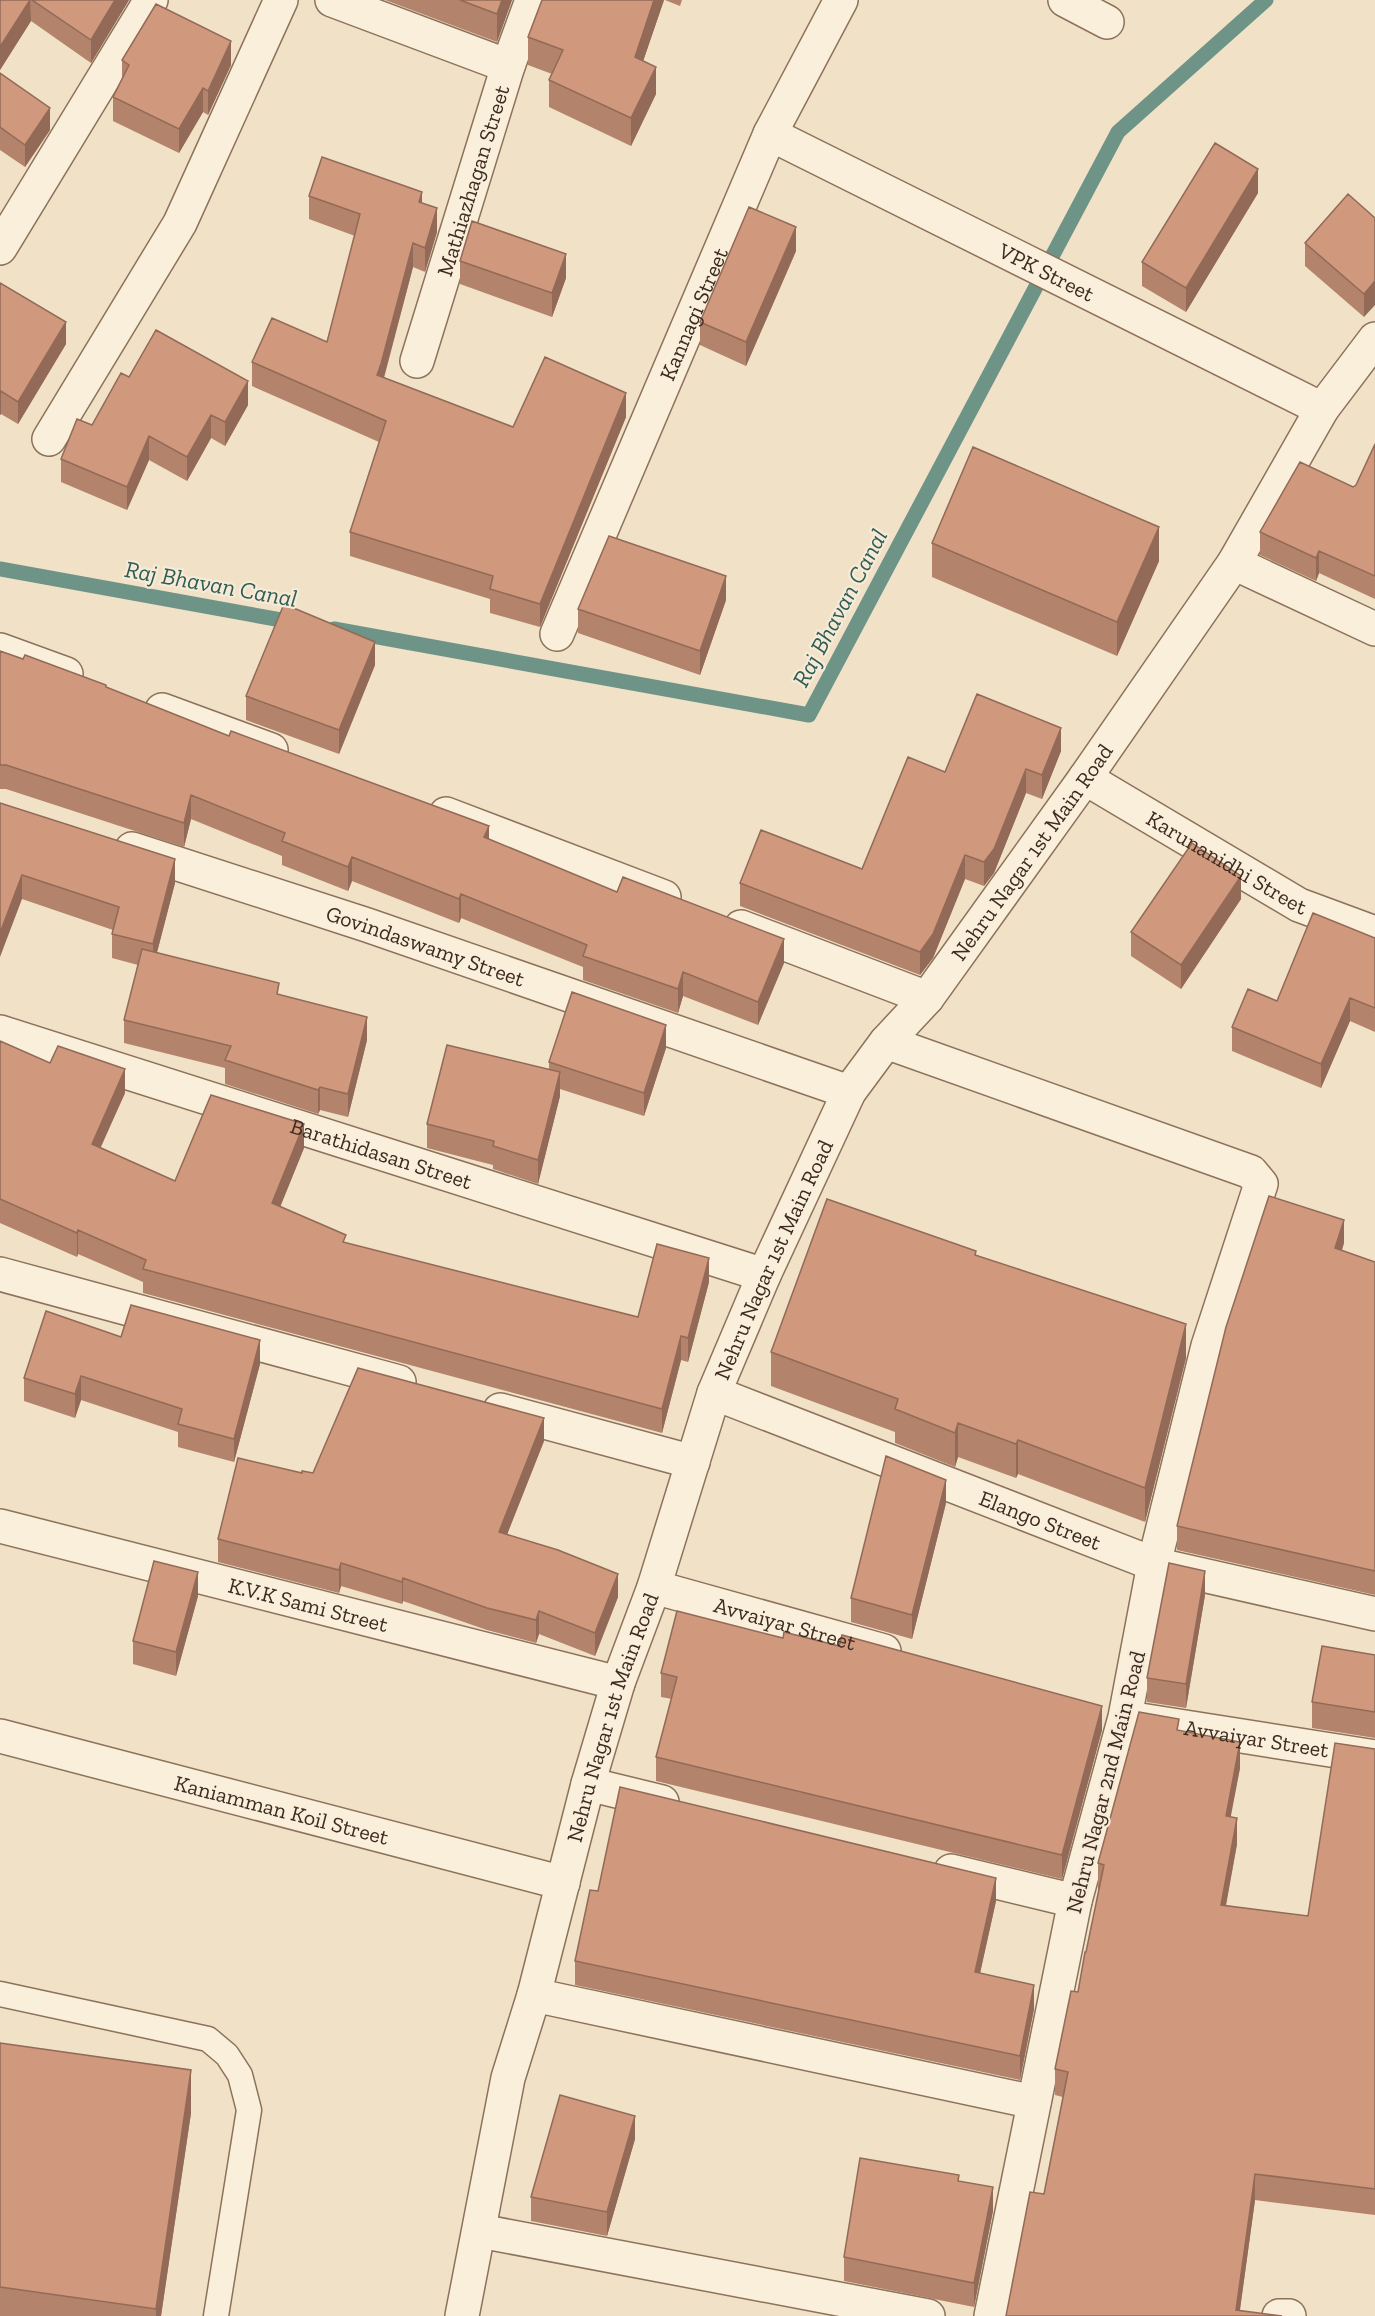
<svg xmlns="http://www.w3.org/2000/svg" width="1375" height="2316" font-family="'Zilla Slab',serif">
  <style>
    .lines { fill: none; stroke-linecap: round; stroke-linejoin: round }
    .stream { stroke: #6e9387; stroke-width: 15 }
    .service-casing { stroke: #8d725b; stroke-width: 27 }
    .minor-casing { stroke: #8d725b; stroke-width: 36 }
    .service { stroke: #faefdb; stroke-width: 24 }
    .minor { stroke: #faefdb; stroke-width: 33 }
    .wall { fill: #b3836b }
    .shaded-wall { fill: #926a57 }
    .building { fill: #d0987c; stroke: #926a57; stroke-width: 1.5 }
    .labels { text-anchor: middle; stroke-width: 4.5; stroke-linejoin: round; paint-order: stroke }
    .street-label { font-size: 22px; fill: #3d2b20; stroke: #f7ebd7 }
    .water-label { font-size: 24px; font-style: italic; fill: #2e5d56; stroke: #f7ebd7 }
  </style>
  <rect width="100%" height="100%" fill="#f0e1c7"/>
  <g class="lines">
    <path class="stream" d="M 0,569 L 298,623
      M 334,629 L 809,715 L 1118,132 L 1266,0"/>
    <defs>
      <path id="service" d="M 0,1994 L 208,2039 L 227,2055 L 240,2075 L 249,2110 L 216,2316"/>
      <g id="minor">
        <path d="M 332,0 L 508,66"/>
        <path d="M 1065,0 L 1107,22"/>
        <path id="s1" d="M 770,134 L 1322,409"/>
        <path d="M 0,248 L 151,0"/>
        <path id="s2" d="M 417,361 L 508,66 L 532,0"/>
        <path d="M 49,439 L 180,223 L 281,0"/>
        <path d="M 1234,563 L 1375,629"/>
        <path id="s3" d="M 557,634 L 770,134 L 841,0"/>
        <path d="M 0,650 L 66,674"/>
        <path d="M 162,710 L 271,750"/>
        <path id="s4" d="M 1085,778 L 1299,905 L 1375,933"/>
        <path d="M 446,814 L 664,897"/>
        <path id="s5" d="M 132,849 L 367,925 L 849,1092"/>
        <path d="M 741,927 L 927,998"/>
        <path id="s6" d="M 0,1032 L 764,1275"/>
        <path d="M 886,1042 L 1251,1172 L 1261,1184 L 1208,1346 L 1154,1564 L 1125,1717 L 1075,1901 L 991,2316"/>
        <path d="M 0,1274 L 399,1382"/>
        <path id="s7" d="M 714,1393 L 1154,1564 L 1375,1614"/>
        <path d="M 500,1410 L 693,1462"/>
        <path id="s8" d="M 0,1526 L 618,1683"/>
        <path id="s9" d="M 654,1587 L 884,1651"/>
        <path id="s10" d="M 1134,1719 L 1375,1757"/>
        <path id="s11" d="M 0,1736 L 563,1883"/>
        <path d="M 588,1784 L 662,1802"/>
        <path d="M 951,1871 L 1075,1901"/>
        <path d="M 534,1995 L 1034,2102"/>
        <path d="M 480,2231 L 928,2316"/>
        <path id="s12" d="M 462,2316 L 508,2078 L 534,1995 L 588,1784 L 618,1683 L 654,1587 L 714,1393 L 764,1275 L 849,1092 L 886,1042 L 927,998 L 1085,778 L 1234,563 L 1322,409 L 1375,339"/>
        <path d="M 1279,2316 L 1289,2316"/>
      </g>
    </defs>
    <use href="#service" class="service-casing"/>
    <use href="#minor" class="minor-casing"/>
    <use href="#service" class="service"/>
    <use href="#minor" class="minor"/>
  </g>
  <path class="wall" d="M 0,0 L 129,0 L 91,63 L 31,21 L 0,70 Z
    M 385,0 L 512,0 L 497,42 Z
    M 542,0 L 664,0 L 643,61 L 656,94 L 631,146 L 549,107 L 549,80 L 552,74 L 528,65 L 528,37 Z
    M 665,0 L 682,0 L 680,6 Z
    M 122,60 L 231,65 L 208,115 L 203,112 L 179,153 L 113,121 L 113,97 L 122,78 Z
    M 0,73 L 50,130 L 25,167 L 0,150 Z
    M 1258,193 L 1186,312 L 1142,286 L 1142,262 Z
    M 309,196 L 422,203 L 437,232 L 425,272 L 413,267 L 384,378 L 513,427 L 626,417 L 540,627 L 490,613 L 490,599 L 350,556 L 350,532 L 379,442 L 252,386 L 252,362 L 327,342 L 355,236 L 309,219 Z
    M 1375,218 L 1364,317 L 1305,266 L 1305,243 Z
    M 796,251 L 746,366 L 700,345 L 700,322 Z
    M 460,261 L 566,278 L 552,317 L 460,284 Z
    M 0,283 L 66,344 L 18,424 L 1,414 L 0,415 Z
    M 129,377 L 248,405 L 225,446 L 211,438 L 187,481 L 149,460 L 127,510 L 61,482 L 61,459 L 92,425 Z
    M 1375,444 L 1375,599 L 1319,573 L 1316,581 L 1260,555 L 1260,532 L 1356,485 Z
    M 932,543 L 1159,561 L 1117,656 L 932,577 Z
    M 726,600 L 700,675 L 578,633 L 578,609 Z
    M 0,651 L 106,687 L 489,839 L 784,963 L 758,1025 L 683,996 L 678,1013 L 583,980 L 583,967 L 461,918 L 459,923 L 352,881 L 348,891 L 282,865 L 282,856 L 191,819 L 184,847 L 6,789 L 0,789 Z
    M 375,665 L 339,754 L 246,720 L 246,696 Z
    M 1061,751 L 1042,799 L 1026,793 L 994,873 L 984,886 L 965,879 L 933,958 L 920,975 L 740,906 L 740,883 L 862,869 L 945,772 Z
    M 0,803 L 175,883 L 157,952 L 279,995 L 367,1040 L 348,1117 L 320,1110 L 318,1114 L 225,1084 L 225,1068 L 124,1043 L 124,1020 L 138,965 L 112,958 L 112,934 L 113,930 L 22,899 Z
    M 1241,899 L 1181,989 L 1131,956 L 1131,932 Z
    M 1375,938 L 1375,1032 L 1350,1021 L 1321,1088 L 1232,1051 L 1232,1027 L 1277,1001 Z
    M 0,1041 L 50,1063 L 125,1093 L 100,1147 L 175,1181 L 304,1148 L 280,1207 L 346,1243 L 638,1317 L 709,1282 L 688,1362 L 681,1360 L 662,1433 L 143,1293 L 143,1282 L 78,1254 L 77,1257 L 0,1223 Z
    M 666,1048 L 644,1116 L 560,1089 L 560,1096 L 538,1184 L 493,1169 L 493,1165 L 427,1148 L 427,1124 L 549,1070 L 549,1062 Z
    M 1344,1243 L 1342,1250 L 1375,1262 L 1375,1595 L 1177,1550 L 1177,1526 Z
    M 976,1255 L 1186,1358 L 1145,1522 L 1018,1474 L 1016,1478 L 958,1457 L 955,1467 L 895,1443 L 895,1432 L 771,1386 L 771,1352 Z
    M 121,1337 L 260,1364 L 234,1462 L 178,1447 L 178,1432 L 81,1400 L 75,1418 L 24,1401 L 24,1378 Z
    M 544,1441 L 507,1534 L 618,1597 L 595,1656 L 539,1634 L 536,1643 L 487,1630 L 403,1601 L 402,1604 L 341,1586 L 339,1593 L 218,1562 L 218,1539 L 302,1473 L 313,1473 Z
    M 946,1503 L 912,1639 L 851,1622 L 851,1598 Z
    M 1205,1595 L 1186,1708 L 1147,1702 L 1147,1678 Z
    M 198,1596 L 176,1676 L 133,1664 L 133,1641 Z
    M 783,1638 L 1102,1730 L 1062,1879 L 656,1781 L 656,1757 L 672,1699 L 661,1697 L 661,1673 Z
    M 1375,1655 L 1375,1738 L 1312,1728 L 1312,1702 Z
    M 1179,1730 L 1240,1768 L 1230,1816 L 1237,1844 L 1226,1906 L 1308,1916 L 1372,1749 L 1375,1749 L 1375,2215 L 1255,2200 L 1240,2310 L 1006,2316 L 1044,2194 L 1063,2097 L 1055,2095 L 1055,2069 L 1078,1992 L 1086,1952 L 1099,1890 L 1098,1890 L 1098,1863 Z
    M 598,1891 L 996,1901 L 980,1973 L 1034,2009 L 1020,2080 L 575,1985 L 575,1961 Z
    M 0,2043 L 191,2113 L 161,2316 L 0,2316 Z
    M 635,2139 L 607,2236 L 531,2221 L 531,2197 Z
    M 959,2181 L 993,2211 L 974,2307 L 844,2281 L 844,2257 Z"/>
  <path class="shaded-wall" d="M 30,0 L 31,21 L 0,70 L 0,47 Z
    M 115,0 L 129,0 L 91,63 L 91,40 Z
    M 502,0 L 512,0 L 497,42 L 497,14 Z
    M 654,0 L 664,0 L 635,85 L 635,57 Z
    M 231,41 L 231,65 L 208,115 L 208,91 Z
    M 656,67 L 656,94 L 631,146 L 631,118 Z
    M 203,88 L 203,112 L 179,153 L 179,129 Z
    M 50,108 L 50,130 L 25,167 L 25,145 Z
    M 1258,169 L 1258,193 L 1186,312 L 1186,288 Z
    M 422,192 L 422,216 L 419,202 Z
    M 437,208 L 437,232 L 425,272 L 425,248 Z
    M 796,227 L 796,251 L 746,366 L 746,342 Z
    M 413,243 L 413,267 L 381,388 L 377,375 Z
    M 566,254 L 566,278 L 552,317 L 552,293 Z
    M 1375,281 L 1375,305 L 1364,317 L 1364,294 Z
    M 66,322 L 66,344 L 18,424 L 18,402 Z
    M 248,381 L 248,405 L 225,446 L 225,422 Z
    M 1,391 L 1,414 L 0,415 L 0,393 Z
    M 626,393 L 626,417 L 540,627 L 540,604 Z
    M 211,415 L 211,438 L 187,481 L 187,457 Z
    M 149,436 L 149,460 L 127,510 L 127,487 Z
    M 1159,527 L 1159,561 L 1117,656 L 1117,622 Z
    M 1319,551 L 1319,573 L 1316,581 L 1316,558 Z
    M 726,576 L 726,600 L 700,675 L 700,651 Z
    M 375,642 L 375,665 L 339,754 L 339,730 Z
    M 1061,728 L 1061,751 L 1042,799 L 1042,775 Z
    M 1026,769 L 1026,793 L 994,873 L 984,886 L 984,862 Z
    M 191,795 L 191,819 L 184,847 L 184,823 Z
    M 489,826 L 489,850 L 484,837 Z
    M 965,855 L 965,879 L 933,958 L 920,975 L 920,952 Z
    M 352,857 L 352,881 L 348,891 L 348,867 Z
    M 175,859 L 175,883 L 153,968 L 153,944 Z
    M 22,875 L 22,899 L 0,957 L 0,933 Z
    M 1241,876 L 1241,899 L 1181,989 L 1181,965 Z
    M 461,894 L 461,918 L 459,923 L 459,899 Z
    M 784,939 L 784,963 L 758,1025 L 758,1002 Z
    M 683,972 L 683,996 L 678,1013 L 678,989 Z
    M 1350,998 L 1350,1021 L 1321,1088 L 1321,1064 Z
    M 367,1017 L 367,1040 L 348,1117 L 348,1094 Z
    M 666,1025 L 666,1048 L 644,1116 L 644,1093 Z
    M 125,1069 L 125,1093 L 92,1167 L 92,1144 Z
    M 560,1072 L 560,1096 L 538,1184 L 538,1160 Z
    M 320,1087 L 320,1110 L 318,1114 L 318,1090 Z
    M 304,1124 L 304,1148 L 272,1227 L 272,1203 Z
    M 1344,1220 L 1344,1243 L 1335,1271 L 1335,1248 Z
    M 78,1230 L 78,1254 L 77,1257 L 77,1233 Z
    M 709,1258 L 709,1282 L 688,1362 L 688,1338 Z
    M 1186,1324 L 1186,1358 L 1145,1522 L 1145,1488 Z
    M 681,1336 L 681,1360 L 662,1433 L 662,1409 Z
    M 260,1340 L 260,1364 L 234,1462 L 234,1439 Z
    M 81,1376 L 81,1400 L 75,1418 L 75,1394 Z
    M 544,1418 L 544,1441 L 499,1555 L 499,1532 Z
    M 958,1423 L 958,1457 L 955,1467 L 955,1433 Z
    M 1018,1440 L 1018,1474 L 1016,1478 L 1016,1444 Z
    M 946,1480 L 946,1503 L 912,1639 L 912,1615 Z
    M 341,1563 L 341,1586 L 339,1593 L 339,1570 Z
    M 1205,1571 L 1205,1595 L 1186,1708 L 1186,1684 Z
    M 198,1572 L 198,1596 L 176,1676 L 176,1652 Z
    M 618,1574 L 618,1597 L 595,1656 L 595,1633 Z
    M 403,1578 L 403,1601 L 402,1604 L 402,1582 Z
    M 539,1611 L 539,1634 L 536,1643 L 536,1620 Z
    M 1102,1706 L 1102,1730 L 1062,1879 L 1062,1855 Z
    M 1240,1742 L 1240,1768 L 1226,1842 L 1226,1816 Z
    M 1237,1818 L 1237,1844 L 1221,1931 L 1221,1905 Z
    M 996,1878 L 996,1901 L 975,1996 L 975,1972 Z
    M 1034,1985 L 1034,2009 L 1020,2080 L 1020,2056 Z
    M 191,2070 L 191,2113 L 161,2316 L 156,2316 L 156,2309 Z
    M 635,2116 L 635,2139 L 607,2236 L 607,2212 Z
    M 1255,2174 L 1255,2200 L 1239,2316 L 1236,2310 Z
    M 993,2187 L 993,2211 L 974,2307 L 974,2283 Z"/>
  <path class="building" d="M 0,0 L 30,0 L 0,47 Z
    M 32,0 L 115,0 L 91,40 Z
    M 460,0 L 502,0 L 497,14 Z
    M 542,0 L 654,0 L 635,57 L 656,67 L 631,118 L 549,80 L 563,50 L 528,37 Z
    M 156,4 L 231,41 L 208,91 L 203,88 L 179,129 L 113,97 L 129,65 L 122,60 Z
    M 0,73 L 50,108 L 25,145 L 0,127 Z
    M 1215,143 L 1258,169 L 1186,288 L 1142,262 Z
    M 322,157 L 422,192 L 419,202 L 437,208 L 425,248 L 413,243 L 381,364 L 377,375 L 513,427 L 545,357 L 626,393 L 540,604 L 490,589 L 493,576 L 350,532 L 386,421 L 252,362 L 272,318 L 327,342 L 360,214 L 309,196 Z
    M 1348,194 L 1375,218 L 1375,281 L 1364,294 L 1305,243 Z
    M 749,207 L 796,227 L 746,342 L 700,322 Z
    M 472,221 L 566,254 L 552,293 L 460,261 Z
    M 0,283 L 66,322 L 18,402 L 1,391 L 0,393 Z
    M 156,330 L 248,381 L 225,422 L 211,415 L 187,457 L 149,436 L 127,487 L 61,459 L 77,419 L 92,425 L 121,373 L 129,377 Z
    M 1375,444 L 1375,576 L 1319,551 L 1316,558 L 1260,532 L 1300,462 L 1353,487 L 1356,485 Z
    M 973,447 L 1159,527 L 1117,622 L 932,543 Z
    M 609,536 L 726,576 L 700,651 L 578,609 Z
    M 284,604 L 375,642 L 339,730 L 246,696 Z
    M 0,651 L 23,659 L 25,655 L 106,685 L 106,687 L 229,736 L 231,731 L 489,826 L 484,837 L 617,892 L 623,877 L 784,939 L 758,1002 L 683,972 L 678,989 L 583,956 L 587,945 L 461,894 L 459,899 L 352,857 L 348,867 L 282,841 L 285,833 L 191,795 L 184,823 L 6,765 L 0,765 Z
    M 977,694 L 1061,728 L 1042,775 L 1026,769 L 994,849 L 984,862 L 965,855 L 933,934 L 920,952 L 740,883 L 761,830 L 862,869 L 908,757 L 945,772 Z
    M 0,803 L 175,859 L 153,944 L 112,934 L 119,907 L 22,875 L 0,933 Z
    M 1192,843 L 1241,876 L 1181,965 L 1131,932 Z
    M 1313,913 L 1375,938 L 1375,1008 L 1350,998 L 1321,1064 L 1232,1027 L 1248,989 L 1277,1001 Z
    M 142,949 L 279,983 L 277,994 L 367,1017 L 348,1094 L 320,1087 L 318,1090 L 225,1060 L 231,1046 L 124,1020 Z
    M 572,992 L 666,1025 L 644,1093 L 549,1062 Z
    M 0,1041 L 50,1063 L 58,1046 L 125,1069 L 92,1144 L 175,1181 L 211,1095 L 304,1124 L 272,1203 L 346,1235 L 343,1242 L 638,1317 L 657,1244 L 709,1258 L 688,1338 L 681,1336 L 662,1409 L 143,1269 L 146,1260 L 78,1230 L 77,1233 L 0,1199 Z
    M 447,1045 L 560,1072 L 538,1160 L 493,1146 L 494,1141 L 427,1124 Z
    M 1269,1196 L 1344,1220 L 1335,1248 L 1375,1262 L 1375,1571 L 1177,1526 L 1226,1327 Z
    M 827,1199 L 976,1251 L 975,1255 L 1186,1324 L 1145,1488 L 1018,1440 L 1016,1444 L 958,1423 L 955,1433 L 895,1409 L 898,1399 L 771,1352 Z
    M 131,1305 L 260,1340 L 234,1439 L 178,1424 L 182,1409 L 81,1376 L 75,1394 L 24,1378 L 46,1311 L 121,1337 Z
    M 358,1368 L 544,1418 L 499,1532 L 558,1550 L 618,1574 L 595,1633 L 539,1611 L 536,1620 L 487,1608 L 403,1578 L 402,1582 L 341,1563 L 339,1570 L 218,1539 L 238,1458 L 302,1473 L 302,1471 L 313,1473 Z
    M 886,1456 L 946,1480 L 912,1615 L 851,1598 Z
    M 154,1561 L 198,1572 L 176,1652 L 133,1641 Z
    M 1169,1563 L 1205,1571 L 1186,1684 L 1147,1678 Z
    M 677,1611 L 783,1638 L 784,1632 L 839,1646 L 842,1635 L 1102,1706 L 1062,1855 L 656,1757 L 677,1677 L 661,1673 Z
    M 1322,1646 L 1375,1655 L 1375,1712 L 1312,1702 Z
    M 1139,1712 L 1179,1719 L 1177,1730 L 1240,1742 L 1226,1816 L 1237,1818 L 1221,1905 L 1308,1916 L 1335,1743 L 1375,1749 L 1375,2189 L 1255,2174 L 1236,2310 L 1282,2316 L 1006,2316 L 1030,2192 L 1044,2194 L 1068,2072 L 1055,2069 L 1071,1991 L 1078,1992 L 1085,1952 L 1086,1952 L 1104,1865 L 1098,1863 Z
    M 620,1787 L 996,1878 L 975,1972 L 1034,1985 L 1020,2056 L 575,1961 L 590,1890 L 598,1891 Z
    M 0,2043 L 191,2070 L 156,2309 L 0,2287 Z
    M 560,2095 L 635,2116 L 607,2212 L 531,2197 Z
    M 860,2158 L 959,2175 L 958,2181 L 993,2187 L 974,2283 L 844,2257 Z"/>
  <g class="labels">
    <g class="street-label">
      <text dy="8" stroke="none"><textPath href="#s2" startOffset="189">Mathiazhagan Street</textPath></text>
      <text dy="8" stroke="none"><textPath href="#s1" startOffset="309">VPK Street</textPath></text>
      <text dy="8" stroke="none"><textPath href="#s3" startOffset="348">Kannagi Street</textPath></text>
      <text dy="8" stroke="none"><textPath href="#s12" startOffset="1590">Nehru Nagar 1st Main Road</textPath></text>
      <text dy="8" stroke="none"><textPath href="#s4" startOffset="165">Karunanidhi Street</textPath></text>
      <text dy="8" stroke="none"><textPath href="#s5" startOffset="309">Govindaswamy Street</textPath></text>
      <text dy="8" stroke="none"><textPath href="#s6" startOffset="400">Barathidasan Street</textPath></text>
      <text dy="8" stroke="none"><textPath href="#s12" startOffset="1104">Nehru Nagar 1st Main Road</textPath></text>
      <text dy="8" stroke="none"><textPath href="#s7" startOffset="350">Elango Street</textPath></text>
      <text dy="8" stroke="none"><textPath href="#s8" startOffset="318">K.V.K Sami Street</textPath></text>
      <text dy="8" stroke="none"><textPath href="#s9" startOffset="136">Avvaiyar Street</textPath></text>
      <text dy="8" stroke="none"><textPath href="#s12" startOffset="618">Nehru Nagar 1st Main Road</textPath></text>
      <text dy="8" stroke="none"><textPath href="#s10" startOffset="124">Avvaiyar Street</textPath></text>
      <text transform="translate(1105 1782) rotate(-76)" y="8">Nehru Nagar 2nd Main Road</text>
      <text dy="8" stroke="none"><textPath href="#s11" startOffset="291">Kaniamman Koil Street</textPath></text>
    </g>
    <g class="water-label">
      <text transform="translate(211 584) rotate(10)" y="8">Raj Bhavan Canal</text>
      <text transform="translate(840 608) rotate(-62)" y="8">Raj Bhavan Canal</text>
    </g>
  </g>
</svg>
